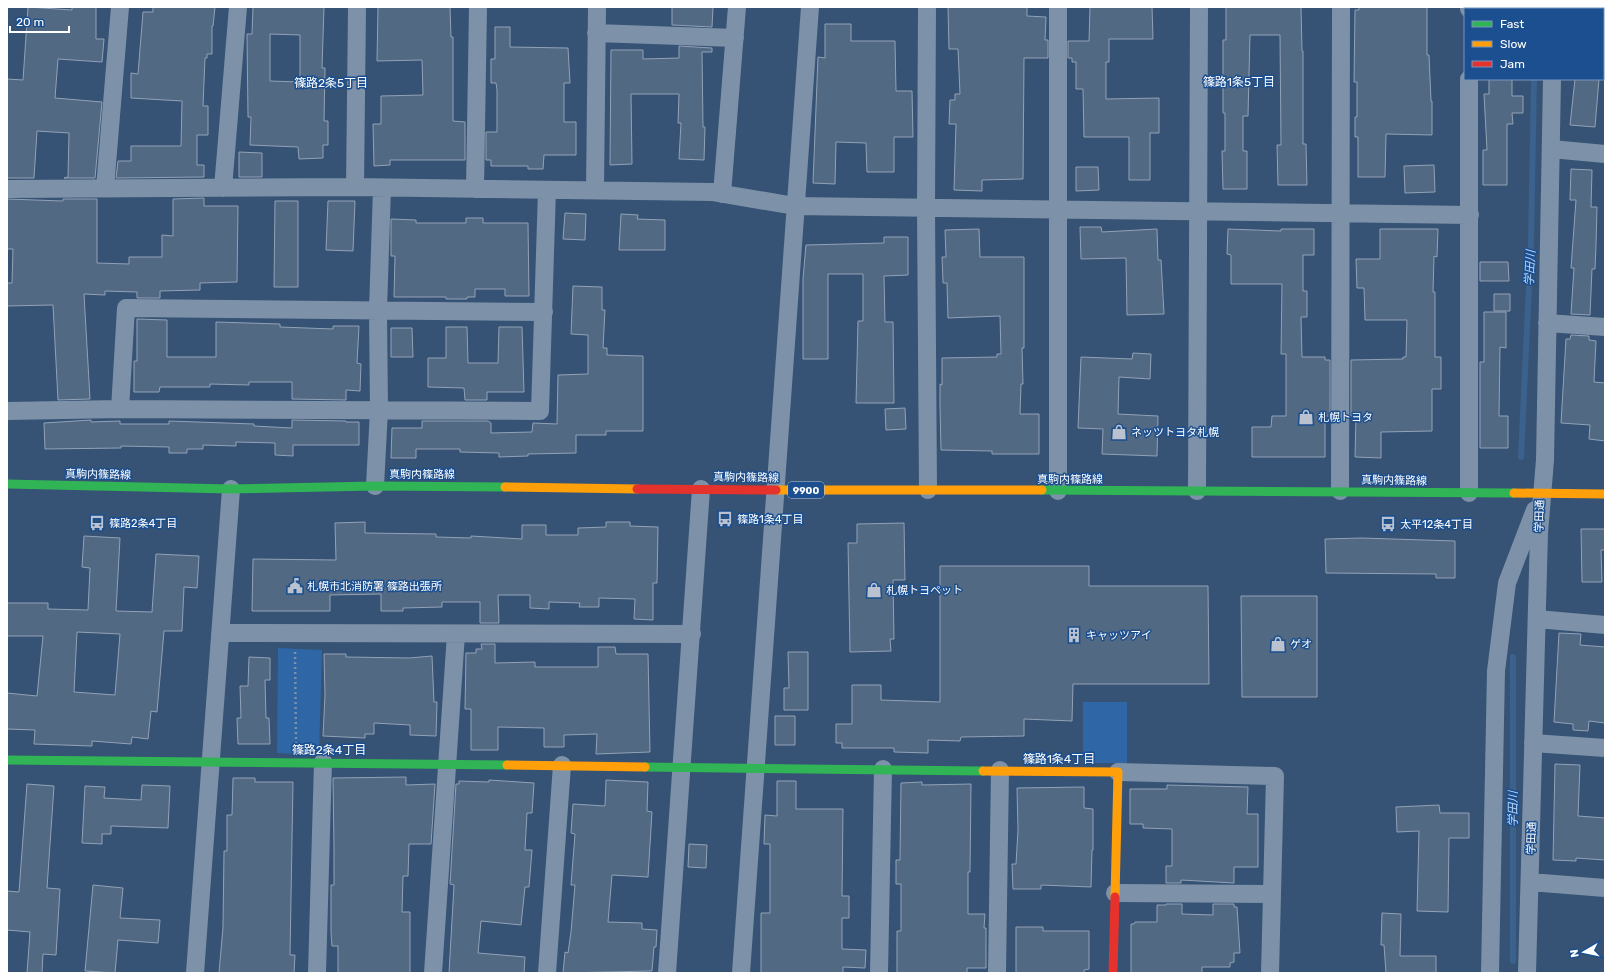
<svg xmlns="http://www.w3.org/2000/svg" width="1612" height="980" font-family="Rubik,'Noto Sans JP',sans-serif">
  <style>
    .green { fill: #2f66a5 }
    .lines { fill: none; stroke-linecap: round; stroke-linejoin: round }
    .stream { stroke: #3b618d; stroke-width: 6 }
    .building { fill: #526984; stroke: #92a2b6; fill-rule: evenodd }
    .path { stroke: #7d92a8; stroke-width: 2.5; stroke-dasharray: 2 3; stroke-linecap: butt }
    .street { stroke: #7d92a8; stroke-width: 18 }
    .fast { stroke: #30b455; stroke-width: 9 }
    .slow { stroke: #ff9f0a; stroke-width: 9 }
    .jam { stroke: #e5322d; stroke-width: 9 }
    .labels { text-anchor: middle; stroke-width: 3; stroke-linejoin: round; paint-order: stroke }
    .shield { fill: #1b4f8f; stroke: #bbcadd; stroke-width: 1 }
    .shield-label { font-size: 10px; font-weight: bold; fill: #fff }
    .poi-label { font-size: 11px; fill: #fff; stroke: #1b4f8f; text-anchor: start }
    .street-label { font-size: 11px; fill: #fff; stroke: #1b4f8f }
    .neighbourhood-label { font-size: 12px; fill: #fff; stroke: #1b4f8f }
    .water-label { font-size: 12px; font-style: italic; fill: #b5d3f5; stroke: #1b4f8f }
  </style>
  <rect width="100%" height="100%" fill="#365274"/>
  <path class="green" d="M 278,648 L 322,650 L 319,755 L 277,753 Z
    M 1083,702 L 1127,702 L 1127,763 L 1083,763 Z"/>
  <g class="lines">
    <path class="stream" d="M 1536,9 L 1536,7
      M 1521,457 L 1531,243 L 1534,79
      M 1513,657 L 1513,961"/>
  </g>
  <path class="building" d="M 28,7 L 72,10 L 72,7 L 96,7 L 96,39 L 104,39 L 102,62 L 58,59 L 55,98 L 102,102 L 95,178 L 64,178 L 68,177 L 69,133 L 37,131 L 34,178 L 7,178 L 7,79 L 23,80 Z
    M 153,7 L 215,7 L 213,26 L 212,26 L 212,54 L 207,54 L 207,58 L 205,58 L 203,106 L 208,106 L 208,135 L 197,135 L 197,165 L 204,165 L 204,177 L 116,178 L 118,161 L 131,161 L 131,146 L 181,146 L 182,101 L 131,98 L 131,73 L 138,74 L 143,12 L 153,12 Z
    M 253,7 L 324,7 L 322,68 L 325,68 L 324,121 L 328,121 L 328,145 L 323,145 L 323,158 L 299,159 L 298,147 L 250,145 L 251,117 L 248,117 L 247,34 L 252,34 ZM 270,34 L 300,35 L 300,82 L 270,81 Z
    M 378,7 L 450,7 L 451,37 L 453,37 L 453,121 L 465,122 L 465,160 L 390,160 L 390,165 L 374,166 L 373,124 L 381,124 L 381,96 L 423,95 L 422,60 L 377,61 Z
    M 672,7 L 713,7 L 712,27 L 672,25 Z
    M 948,7 L 1027,7 L 1027,16 L 1046,17 L 1045,40 L 1048,40 L 1048,58 L 1024,58 L 1023,179 L 982,180 L 982,191 L 954,190 L 956,124 L 949,124 L 950,100 L 955,100 L 955,94 L 960,94 L 958,49 L 949,49 Z
    M 1090,7 L 1152,7 L 1153,39 L 1109,39 L 1109,62 L 1106,62 L 1106,99 L 1159,98 L 1159,133 L 1150,133 L 1150,180 L 1129,180 L 1129,137 L 1084,137 L 1083,89 L 1076,89 L 1076,62 L 1072,62 L 1072,58 L 1068,58 L 1068,41 L 1089,41 Z
    M 1226,7 L 1301,7 L 1302,51 L 1303,51 L 1303,144 L 1306,144 L 1307,185 L 1278,185 L 1277,145 L 1281,145 L 1280,35 L 1250,35 L 1248,116 L 1243,116 L 1243,151 L 1247,151 L 1247,189 L 1223,189 L 1222,151 L 1225,151 L 1225,113 L 1223,113 L 1223,40 L 1226,40 Z
    M 1359,7 L 1427,7 L 1427,55 L 1429,55 L 1431,101 L 1432,101 L 1432,135 L 1386,134 L 1385,177 L 1358,177 L 1358,137 L 1355,137 L 1355,117 L 1357,117 L 1357,82 L 1354,82 L 1355,10 L 1359,10 Z
    M 825,24 L 851,24 L 851,41 L 895,41 L 896,91 L 912,91 L 913,137 L 894,137 L 894,172 L 867,172 L 866,143 L 836,142 L 835,184 L 813,183 L 818,57 L 825,58 Z
    M 495,27 L 510,27 L 510,47 L 568,48 L 570,83 L 564,83 L 564,122 L 576,122 L 576,155 L 544,155 L 543,169 L 528,169 L 528,166 L 491,166 L 491,160 L 486,160 L 486,132 L 497,132 L 497,90 L 496,83 L 491,83 L 491,59 L 495,59 Z
    M 679,46 L 712,48 L 712,52 L 702,52 L 703,127 L 705,127 L 704,160 L 679,159 L 681,123 L 678,123 L 679,94 L 631,94 L 632,164 L 610,165 L 611,50 L 643,50 L 643,59 L 679,58 Z
    M 1489,79 L 1512,79 L 1512,96 L 1523,96 L 1523,113 L 1512,113 L 1513,124 L 1507,124 L 1507,185 L 1483,185 L 1483,150 L 1487,150 L 1484,94 L 1489,94 Z
    M 1575,79 L 1599,79 L 1595,127 L 1570,125 Z
    M 239,152 L 262,153 L 262,177 L 239,177 Z
    M 1434,165 L 1435,192 L 1405,193 L 1404,166 Z
    M 1076,167 L 1098,167 L 1099,190 L 1076,191 Z
    M 1571,169 L 1592,170 L 1591,207 L 1597,207 L 1596,245 L 1595,269 L 1592,269 L 1590,315 L 1571,314 L 1574,268 L 1571,268 L 1576,200 L 1570,200 Z
    M 204,198 L 204,206 L 238,206 L 237,282 L 200,283 L 200,290 L 160,291 L 160,298 L 137,298 L 137,292 L 105,291 L 105,295 L 84,294 L 90,399 L 58,400 L 53,305 L 7,306 L 7,283 L 12,283 L 13,249 L 7,249 L 7,199 L 63,201 L 63,199 L 97,199 L 97,263 L 129,264 L 129,257 L 162,257 L 162,235 L 173,236 L 173,199 Z
    M 275,201 L 298,201 L 298,287 L 274,287 Z
    M 328,201 L 355,201 L 353,251 L 326,250 Z
    M 565,213 L 586,214 L 585,240 L 563,239 Z
    M 621,214 L 638,215 L 637,219 L 665,220 L 665,250 L 619,250 Z
    M 466,218 L 483,218 L 483,223 L 528,223 L 529,296 L 505,296 L 505,289 L 475,289 L 475,297 L 467,297 L 467,299 L 446,299 L 446,297 L 394,297 L 395,256 L 391,256 L 391,219 L 416,220 L 416,223 L 466,223 Z
    M 1080,227 L 1101,227 L 1102,232 L 1157,229 L 1158,260 L 1161,260 L 1164,314 L 1127,315 L 1126,258 L 1081,259 Z
    M 979,229 L 980,257 L 1024,257 L 1024,348 L 1022,348 L 1023,384 L 1021,384 L 1020,414 L 1039,414 L 1039,454 L 992,454 L 992,451 L 941,450 L 940,406 L 940,384 L 942,385 L 942,358 L 997,357 L 997,354 L 1001,354 L 1000,316 L 948,318 L 947,283 L 943,283 L 942,257 L 946,257 L 945,230 Z
    M 1228,229 L 1281,231 L 1281,229 L 1314,229 L 1314,255 L 1303,255 L 1303,291 L 1307,291 L 1307,317 L 1301,317 L 1302,357 L 1325,357 L 1325,360 L 1330,360 L 1330,416 L 1325,416 L 1325,457 L 1252,457 L 1252,427 L 1271,427 L 1272,416 L 1286,416 L 1286,354 L 1281,354 L 1282,284 L 1231,284 L 1231,255 L 1227,254 Z
    M 1380,229 L 1438,229 L 1437,257 L 1434,256 L 1433,292 L 1435,292 L 1435,357 L 1441,357 L 1441,389 L 1432,389 L 1432,431 L 1381,432 L 1381,458 L 1355,457 L 1356,416 L 1351,416 L 1351,360 L 1403,359 L 1403,357 L 1406,357 L 1407,320 L 1365,320 L 1364,288 L 1357,288 L 1356,259 L 1380,259 Z
    M 884,237 L 908,237 L 908,275 L 884,276 L 885,322 L 893,322 L 894,403 L 856,403 L 858,321 L 863,321 L 863,274 L 828,274 L 828,359 L 803,359 L 803,279 L 806,245 L 884,243 Z
    M 1480,262 L 1508,262 L 1509,281 L 1480,281 Z
    M 573,286 L 602,287 L 602,310 L 605,310 L 603,348 L 607,348 L 607,355 L 643,356 L 643,431 L 606,431 L 606,435 L 576,435 L 576,453 L 528,454 L 528,456 L 499,457 L 499,453 L 460,452 L 460,449 L 416,449 L 416,458 L 391,458 L 392,428 L 422,428 L 422,421 L 488,421 L 491,423 L 491,433 L 532,432 L 533,423 L 557,424 L 558,375 L 588,374 L 588,335 L 571,334 Z
    M 1494,294 L 1510,294 L 1510,311 L 1494,311 Z
    M 1484,312 L 1506,312 L 1506,348 L 1500,347 L 1499,416 L 1508,416 L 1508,448 L 1480,448 L 1480,362 L 1484,362 Z
    M 137,319 L 167,320 L 167,357 L 216,357 L 216,322 L 280,324 L 280,327 L 333,329 L 333,326 L 359,326 L 357,363 L 361,364 L 360,391 L 346,390 L 346,400 L 292,399 L 292,382 L 249,382 L 249,385 L 210,384 L 210,387 L 160,387 L 159,392 L 134,392 L 134,361 L 137,361 Z
    M 446,327 L 467,327 L 468,363 L 498,363 L 499,327 L 522,327 L 524,392 L 487,392 L 487,400 L 465,400 L 464,388 L 428,387 L 428,358 L 446,358 Z
    M 391,328 L 412,328 L 413,357 L 391,357 Z
    M 1571,335 L 1589,336 L 1589,340 L 1596,341 L 1594,382 L 1605,383 L 1605,441 L 1589,439 L 1590,425 L 1561,423 L 1566,339 L 1570,339 Z
    M 1133,353 L 1151,354 L 1150,379 L 1119,377 L 1118,414 L 1158,416 L 1157,456 L 1102,454 L 1103,429 L 1078,428 L 1081,357 L 1132,359 Z
    M 905,408 L 906,429 L 886,430 L 885,409 Z
    M 91,420 L 91,422 L 120,421 L 120,424 L 169,424 L 169,421 L 254,424 L 254,426 L 292,428 L 292,420 L 346,421 L 346,422 L 359,422 L 359,445 L 293,445 L 293,456 L 275,455 L 275,443 L 236,442 L 236,446 L 203,445 L 203,449 L 187,449 L 187,453 L 169,453 L 169,447 L 121,446 L 121,448 L 45,449 L 44,423 Z
    M 365,522 L 365,533 L 436,534 L 436,537 L 471,538 L 471,536 L 522,539 L 522,525 L 546,525 L 546,535 L 578,535 L 578,528 L 606,527 L 606,522 L 630,522 L 630,526 L 658,527 L 657,583 L 653,583 L 653,620 L 634,619 L 635,599 L 599,598 L 599,607 L 579,607 L 580,603 L 549,602 L 549,609 L 530,608 L 530,595 L 498,595 L 499,623 L 480,623 L 480,602 L 442,602 L 442,607 L 403,608 L 403,611 L 381,611 L 381,594 L 330,595 L 330,611 L 252,611 L 253,559 L 336,560 L 335,523 Z
    M 904,523 L 905,580 L 893,580 L 894,639 L 890,639 L 891,651 L 850,652 L 848,543 L 857,543 L 857,524 Z
    M 1581,529 L 1605,529 L 1605,550 L 1601,550 L 1602,582 L 1582,582 Z
    M 84,536 L 120,538 L 116,611 L 152,612 L 156,554 L 199,556 L 197,588 L 184,587 L 182,631 L 164,631 L 157,712 L 151,711 L 148,739 L 132,737 L 131,744 L 92,741 L 92,746 L 34,744 L 35,730 L 7,729 L 7,693 L 37,696 L 43,636 L 7,636 L 7,603 L 48,603 L 48,609 L 88,610 L 90,568 L 82,567 ZM 77,632 L 120,634 L 115,695 L 74,692 Z
    M 1362,538 L 1455,541 L 1455,578 L 1436,578 L 1436,574 L 1326,573 L 1325,539 Z
    M 940,566 L 1089,566 L 1089,586 L 1208,586 L 1209,684 L 1073,684 L 1072,721 L 1024,719 L 1024,736 L 961,737 L 960,741 L 928,740 L 928,753 L 894,752 L 894,748 L 842,748 L 842,743 L 836,743 L 836,724 L 852,724 L 852,685 L 881,685 L 881,700 L 940,702 Z
    M 1241,596 L 1317,596 L 1317,697 L 1242,697 Z
    M 1559,633 L 1581,634 L 1580,645 L 1605,647 L 1605,723 L 1589,721 L 1588,731 L 1573,730 L 1573,724 L 1554,722 Z
    M 481,644 L 495,644 L 495,663 L 535,662 L 535,667 L 598,667 L 598,647 L 615,647 L 616,654 L 648,654 L 650,752 L 596,754 L 597,734 L 564,735 L 564,747 L 544,747 L 544,728 L 498,727 L 498,750 L 471,750 L 471,709 L 465,709 L 466,653 L 476,653 L 476,649 L 482,649 Z
    M 788,652 L 808,652 L 808,710 L 784,710 L 784,688 L 789,688 Z
    M 324,654 L 346,654 L 346,657 L 409,658 L 432,656 L 434,702 L 437,702 L 436,736 L 410,735 L 410,725 L 374,723 L 374,734 L 365,734 L 365,738 L 323,736 L 325,695 Z
    M 249,657 L 270,658 L 270,680 L 265,680 L 266,718 L 269,718 L 270,744 L 238,744 L 237,718 L 241,718 L 240,686 L 248,686 Z
    M 775,716 L 795,716 L 795,745 L 775,745 Z
    M 1555,764 L 1580,765 L 1578,816 L 1605,818 L 1605,860 L 1576,858 L 1576,861 L 1553,860 Z
    M 406,777 L 406,785 L 435,784 L 431,844 L 409,844 L 408,876 L 403,876 L 402,912 L 410,912 L 410,973 L 338,973 L 338,946 L 332,946 L 331,933 L 331,885 L 334,885 L 334,849 L 333,778 Z
    M 233,778 L 255,778 L 255,782 L 293,782 L 290,955 L 295,955 L 294,973 L 219,973 L 223,927 L 224,851 L 227,851 L 227,815 L 232,815 Z
    M 489,780 L 534,783 L 532,813 L 527,813 L 525,850 L 532,850 L 529,887 L 525,887 L 521,925 L 481,921 L 478,953 L 525,957 L 524,973 L 449,973 L 454,885 L 450,884 L 456,784 L 459,784 L 459,781 L 489,782 Z
    M 606,780 L 648,782 L 647,811 L 652,812 L 648,877 L 612,875 L 608,922 L 642,923 L 642,929 L 657,930 L 656,947 L 654,947 L 652,971 L 563,973 L 565,952 L 568,953 L 571,932 L 575,885 L 571,885 L 575,834 L 571,833 L 573,804 L 605,806 Z
    M 777,781 L 796,781 L 796,809 L 843,809 L 842,896 L 849,896 L 849,918 L 842,918 L 842,949 L 866,950 L 865,968 L 843,967 L 843,973 L 761,973 L 761,913 L 770,913 L 770,844 L 764,844 L 765,815 L 777,816 Z
    M 922,782 L 922,785 L 971,784 L 970,872 L 968,872 L 968,914 L 985,914 L 984,928 L 986,928 L 986,968 L 967,968 L 967,973 L 897,973 L 897,931 L 901,931 L 901,884 L 896,884 L 896,860 L 900,860 L 901,783 Z
    M 27,784 L 54,786 L 47,888 L 60,889 L 56,955 L 43,954 L 42,973 L 27,973 L 30,932 L 7,930 L 7,891 L 19,892 Z
    M 142,785 L 170,786 L 168,828 L 111,826 L 111,834 L 102,834 L 102,844 L 82,843 L 85,786 L 105,787 L 104,798 L 141,800 Z
    M 1167,785 L 1248,787 L 1247,814 L 1258,814 L 1258,867 L 1234,867 L 1234,883 L 1181,880 L 1181,883 L 1166,883 L 1166,866 L 1172,866 L 1172,829 L 1143,828 L 1143,824 L 1130,824 L 1130,789 L 1167,789 Z
    M 1084,787 L 1084,808 L 1093,809 L 1093,850 L 1092,850 L 1091,887 L 1041,885 L 1041,889 L 1013,889 L 1012,864 L 1016,864 L 1018,830 L 1017,788 Z
    M 1439,805 L 1440,813 L 1469,813 L 1469,838 L 1449,838 L 1448,912 L 1417,911 L 1419,831 L 1397,832 L 1396,807 Z
    M 689,844 L 707,845 L 706,868 L 688,867 Z
    M 93,885 L 123,888 L 120,918 L 160,920 L 158,943 L 118,940 L 115,973 L 85,971 Z
    M 1166,904 L 1182,904 L 1182,914 L 1213,915 L 1213,904 L 1234,904 L 1234,907 L 1237,907 L 1240,953 L 1234,953 L 1234,962 L 1230,963 L 1230,967 L 1202,967 L 1202,973 L 1131,973 L 1131,924 L 1134,924 L 1135,922 L 1157,922 L 1157,905 L 1166,905 Z
    M 1382,913 L 1401,914 L 1400,956 L 1436,956 L 1436,973 L 1386,973 L 1384,945 L 1381,945 Z
    M 1016,927 L 1043,927 L 1043,931 L 1089,931 L 1089,969 L 1084,970 L 1084,973 L 1016,973 Z"/>
  <g class="lines">
    <path class="path" d="M 295,652 L 296,743"/>
    <path class="street" d="M 357,7 L 355,187 L 712,192 L 795,206 L 1470,215
      M 927,7 L 926,208 L 928,490
      M 1058,7 L 1058,491
      M 1469,7 L 1469,9
      M 1565,7 L 1593,9
      M 596,33 L 735,38
      M 1551,149 L 1605,154
      M 105,188 L 120,7
      M 223,188 L 238,7
      M 7,189 L 355,187
      M 475,189 L 478,7
      M 595,190 L 597,7
      M 722,194 L 737,7
      M 1547,323 L 1605,327
      M 120,409 L 126,308 L 544,312
      M 7,411 L 120,409 L 540,411 L 547,190
      M 375,486 L 379,410 L 378,310 L 382,188
      M 1197,491 L 1199,7
      M 1340,491 L 1341,7
      M 1469,493 L 1469,79
      M 1537,619 L 1605,625
      M 220,633 L 692,634
      M 1533,743 L 1605,748
      M 1118,772 L 1275,776 L 1270,973
      M 1530,882 L 1605,888
      M 1115,893 L 1272,894
      M 195,973 L 231,489
      M 317,973 L 323,762
      M 433,973 L 456,634
      M 547,973 L 562,765
      M 667,973 L 701,489
      M 741,973 L 810,7
      M 879,973 L 883,769
      M 997,973 L 1000,770
      M 1490,973 L 1496,671 L 1507,583 L 1535,510
      M 1527,973 L 1539,533 L 1545,460 L 1552,79"/>
    <path class="fast" d="M 7,484 L 231,489 L 375,486 L 505,487
      M 1042,490 L 1514,493
      M 7,760 L 507,765
      M 645,767 L 983,771"/>
    <path class="slow" d="M 505,487 L 637,489
      M 776,490 L 1042,490
      M 1514,493 L 1605,494
      M 507,765 L 645,767
      M 983,771 L 1118,772 L 1115,897"/>
    <path class="jam" d="M 637,489 L 776,490
      M 1113,973 L 1115,897"/>
  </g>
  <defs>
    <symbol id="shop-bare" viewBox="-9 -9 18 18"><path d="M-5-2.5h2.3a2.7 3.5 0 0 1 5.4 0H5L5.5 6h-11ZM-1.5-2.5h3a1.5 2.3 0 0 0-3 0Z" fill="#b9c2ce" stroke="#1b4f8f" stroke-width="2.5" paint-order="stroke"/></symbol>
    <symbol id="bus-bare" viewBox="-9 -9 18 18"><path d="M-5-6H5V4H4V6H2V4H-2V6H-4V4H-5ZM-3.5-4V0h7V-4ZM-3.5 1.2v1.5H-2V1.2ZM2 1.2v1.5H3.5V1.2Z" fill="#b9c2ce" stroke="#1b4f8f" stroke-width="2.5" paint-order="stroke"/></symbol>
    <symbol id="civic-bare" viewBox="-9 -9 18 18"><path d="M-.6-6.5H3V-4.5H.6V-3L4-1V1h2V6H-6V1h2V-1L-.6-3ZM-1.2 2.5V6h2.4V2.5Z" fill="#b9c2ce" stroke="#1b4f8f" stroke-width="2.5" paint-order="stroke"/></symbol>
    <symbol id="building-bare" viewBox="-9 -9 18 18"><path d="M-4-6H4V6H1V3H-1V6H-4ZM-2.5-4.3h1.7v1.8h-1.7ZM.8-4.3h1.7v1.8H.8ZM-2.5-1h1.7V.8h-1.7ZM.8-1h1.7V.8H.8Z" fill="#b9c2ce" stroke="#1b4f8f" stroke-width="2.5" paint-order="stroke"/></symbol>
  </defs>
  <g fill-rule="evenodd">
    <use href="#shop-bare" x="1295" y="406" width="22" height="22"/>
    <use href="#shop-bare" x="1108" y="421" width="22" height="22"/>
    <use href="#bus-bare" x="714" y="508" width="22" height="22"/>
    <use href="#bus-bare" x="86" y="512" width="22" height="22"/>
    <use href="#bus-bare" x="1377" y="513" width="22" height="22"/>
    <use href="#civic-bare" x="284" y="575" width="22" height="22"/>
    <use href="#shop-bare" x="863" y="579" width="22" height="22"/>
    <use href="#building-bare" x="1063" y="624" width="22" height="22"/>
    <use href="#shop-bare" x="1267" y="633" width="22" height="22"/>
  </g>
  <g class="labels">
    <rect class="shield" x="788" y="482" width="36" height="16" rx="3"/>
    <g class="shield-label">
      <text x="806" y="494">9900</text>
    </g>
    <g class="poi-label">
      <text x="1318" y="421">札幌トヨタ</text>
      <text x="1131" y="436">ネッツトヨタ札幌</text>
      <text x="737" y="523">篠路1条4丁目</text>
      <text x="109" y="527">篠路2条4丁目</text>
      <text x="1400" y="528">太平12条4丁目</text>
      <text x="307" y="590">札幌市北消防署 篠路出張所</text>
      <text x="886" y="594">札幌トヨペット</text>
      <text x="1086" y="639">キャッツアイ</text>
      <text x="1290" y="648">ゲオ</text>
    </g>
    <g class="street-label">
      <text transform="translate(98 474) rotate(1)" y="4">真駒内篠路線</text>
      <text x="422" y="478">真駒内篠路線</text>
      <text transform="translate(746 477) rotate(1)" y="4">真駒内篠路線</text>
      <text x="1070" y="483">真駒内篠路線</text>
      <text transform="translate(1394 480) rotate(1)" y="4">真駒内篠路線</text>
      <text transform="translate(1539 516) rotate(-88)" y="4">学田通</text>
      <text transform="translate(1531 838) rotate(-88)" y="4">学田通</text>
    </g>
    <g class="neighbourhood-label">
      <text x="1239" y="86">篠路1条5丁目</text>
      <text x="331" y="87">篠路2条5丁目</text>
      <text x="329" y="754">篠路2条4丁目</text>
      <text x="1059" y="763">篠路1条4丁目</text>
    </g>
    <g class="water-label">
      <text transform="translate(1530 268) rotate(-87)" y="4">学田川</text>
      <text transform="translate(1513 809) rotate(-90)" y="4">学田川</text>
    </g>
  </g>
  <rect width="1612" height="980" fill="none" stroke="#ffffff" stroke-width="16"/>
  <rect x="1464" y="8" width="140" height="72" fill="#1b4f8f" stroke="#7695bc"/>
  <rect x="1472" y="21" width="20" height="6" fill="#30b455" stroke="#7695bc"/>
  <text x="1500" y="28" font-size="12" fill="#ffffff">Fast</text>
  <rect x="1472" y="41" width="20" height="6" fill="#ff9f0a" stroke="#7695bc"/>
  <text x="1500" y="48" font-size="12" fill="#ffffff">Slow</text>
  <rect x="1472" y="61" width="20" height="6" fill="#e5322d" stroke="#7695bc"/>
  <text x="1500" y="68" font-size="12" fill="#ffffff">Jam</text>
  <g transform="translate(1584 952) rotate(261)" stroke="#1b4f8f" stroke-width="3" paint-order="stroke">
  <path d="M0-3L7 15L0 10L-7 15Z" fill="#ffffff"/>
  <text y="-6" font-size="11" font-weight="bold" text-anchor="middle" fill="#ffffff">N</text>
  </g>
  <path d="M10 26v6h59v-6" fill="none" stroke="#ffffff" stroke-width="2"/>
  <text x="16" y="26" font-size="12" fill="#ffffff" stroke="#1b4f8f" stroke-width="3" paint-order="stroke">20 m</text>
</svg>
